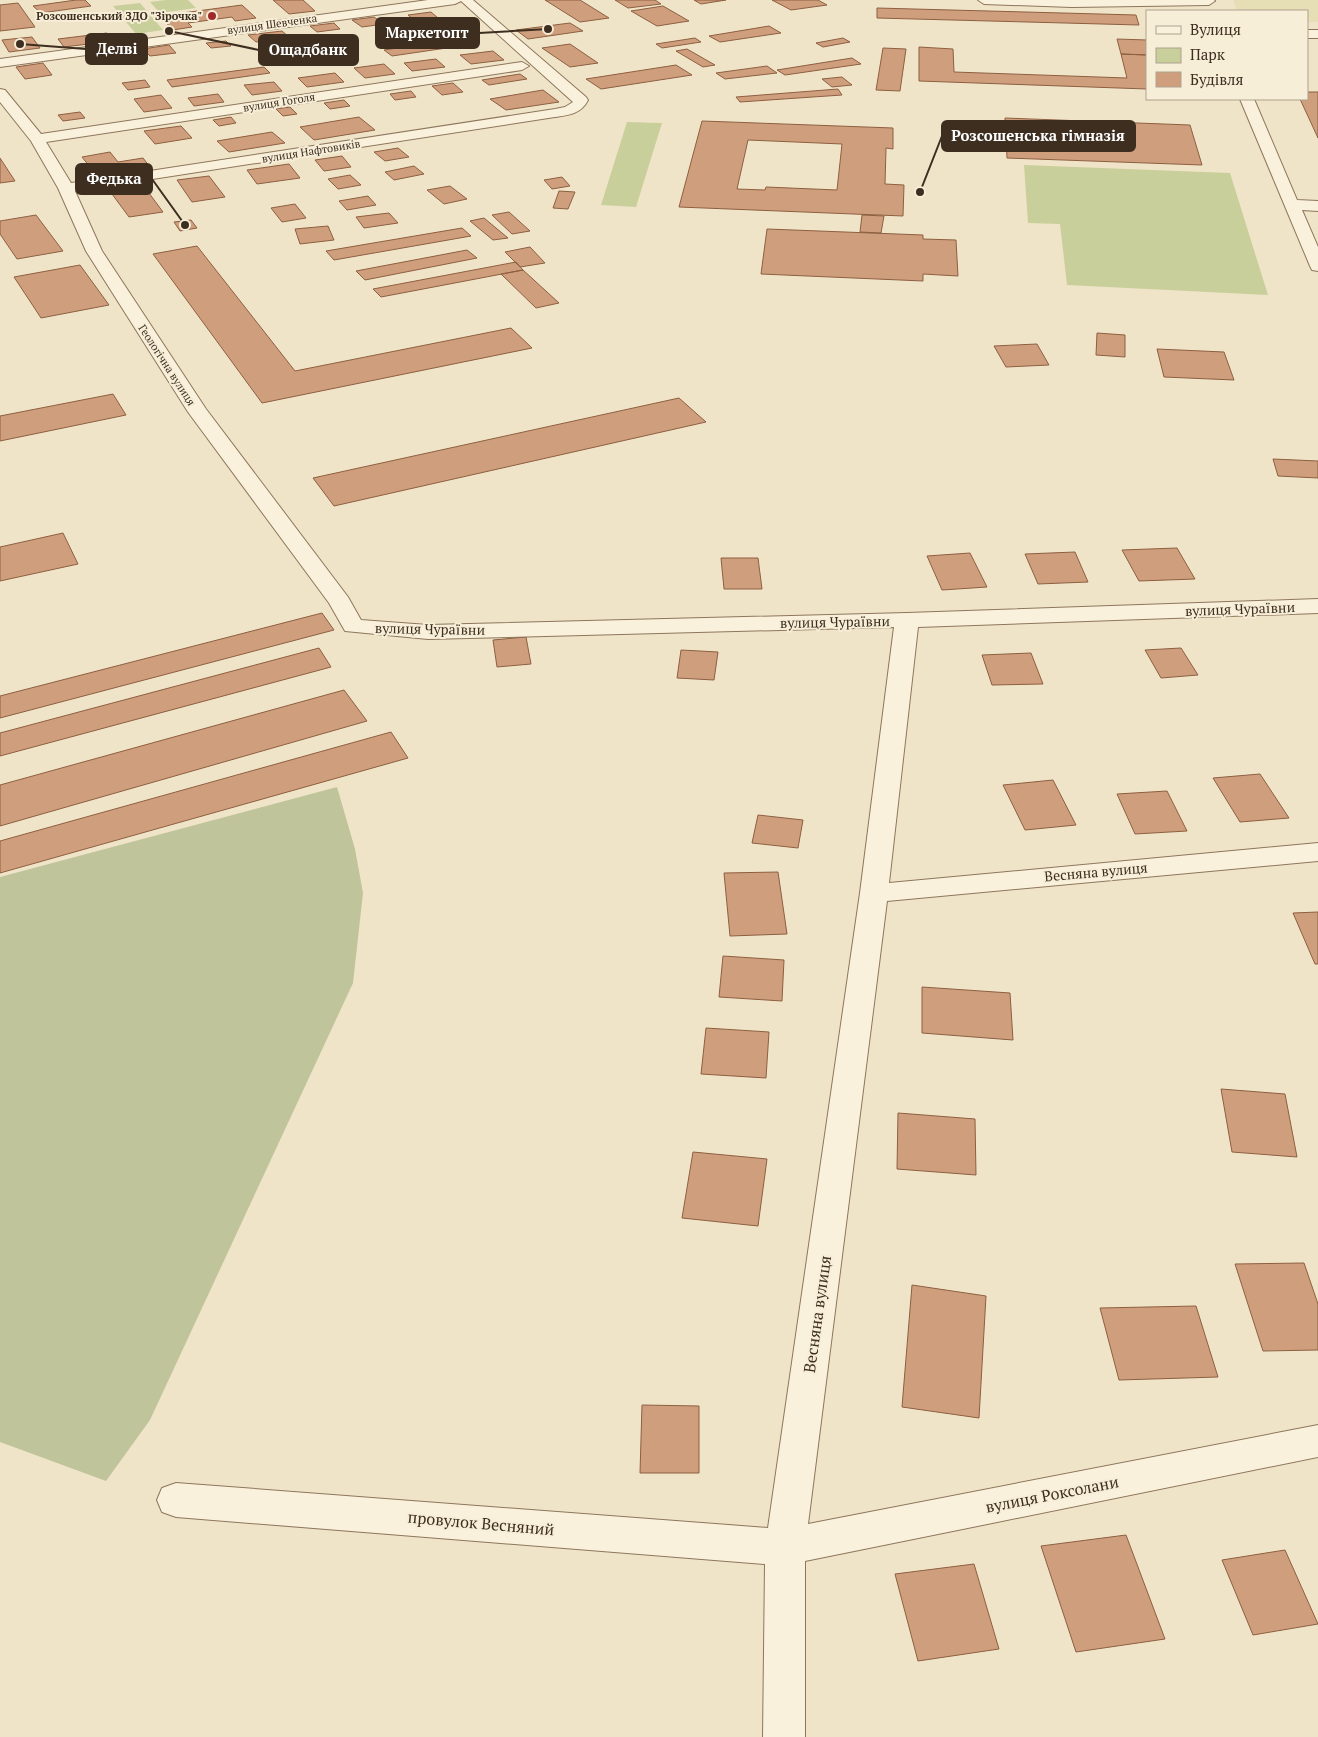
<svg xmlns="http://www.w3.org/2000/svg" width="1318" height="1737" font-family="'PT Serif',serif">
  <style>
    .farmland { fill: #e6deb5 }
    .green { fill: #c9cf9b }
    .cemetery { fill: #bfc49a }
    .building { fill: #cf9f7d; stroke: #8d5f41; fill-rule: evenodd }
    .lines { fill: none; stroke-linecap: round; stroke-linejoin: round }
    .minor-casing { stroke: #8d765c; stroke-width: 2 }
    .minor { fill: #faf1dc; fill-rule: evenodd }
    .poi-dot { fill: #9e2a2b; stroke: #f7eed8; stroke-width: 2 }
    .labels { text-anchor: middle; stroke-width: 4; stroke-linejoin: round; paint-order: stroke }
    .far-poi-label { font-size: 11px; font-weight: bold; fill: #3d2e20; stroke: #f7eed8; text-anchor: end }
    .far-street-label { font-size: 11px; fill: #3d2e20; stroke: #f7eed8 }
    .street-label { font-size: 14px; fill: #3d2e20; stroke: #f7eed8 }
    .near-street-label { font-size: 16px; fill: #3d2e20; stroke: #f7eed8 }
    .leader { fill: none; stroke: #3d2e20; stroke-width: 2 }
    .callout-dot { fill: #3d2e20; stroke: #f7eed8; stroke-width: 2 }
    .callout { fill: #3d2e20; stroke: #3d2e20; stroke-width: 2 }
    .callout-label { font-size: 15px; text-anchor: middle; font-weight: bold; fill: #fff }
  </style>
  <rect width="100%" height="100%" fill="#f0e4c8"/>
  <path class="farmland" d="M 1233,0 L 1318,0 L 1318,22 L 1307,22 L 1307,11 L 1237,11 Z"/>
  <path class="green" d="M 166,0 L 188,0 L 196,8 L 160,13 L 150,2 Z
    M 140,3 L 163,30 L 136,34 L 113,6 Z
    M 627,122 L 662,123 L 636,207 L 601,205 Z
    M 1024,165 L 1230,173 L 1268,295 L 1067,285 L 1060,224 L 1028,223 Z"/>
  <path class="cemetery" d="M 337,787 L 355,849 L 363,893 L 353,983 L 150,1420 L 106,1481 L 0,1442 L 0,877 Z"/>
  <path class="building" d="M 76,0 L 85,0 L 91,6 L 41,13 L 33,6 Z
    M 273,0 L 303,0 L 315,11 L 289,14 Z
    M 545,0 L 580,0 L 609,18 L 580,22 Z
    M 615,0 L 655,0 L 661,4 L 628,8 Z
    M 694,0 L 726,0 L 701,4 Z
    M 772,0 L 818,0 L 827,5 L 791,10 Z
    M 18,3 L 35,27 L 0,31 L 0,5 Z
    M 242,5 L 256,18 L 235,21 L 232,17 L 188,23 L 192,27 L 173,30 L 160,16 Z
    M 663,6 L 689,21 L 657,26 L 631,11 Z
    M 877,8 L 1136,15 L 1139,25 L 877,18 Z
    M 431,12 L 445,24 L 422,27 L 408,15 Z
    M 374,17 L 384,24 L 362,27 L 352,20 Z
    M 334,23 L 340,29 L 317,32 L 310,26 Z
    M 570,23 L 583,31 L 528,39 L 516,30 Z
    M 769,26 L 781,33 L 720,42 L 709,36 Z
    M 282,31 L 290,38 L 256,42 L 248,35 Z
    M 107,33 L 113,41 L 64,47 L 58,39 Z
    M 32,37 L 40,48 L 9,52 L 2,40 Z
    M 465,38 L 474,44 L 392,56 L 384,50 Z
    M 695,38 L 701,42 L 662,48 L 656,44 Z
    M 843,38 L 850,42 L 823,47 L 816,43 Z
    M 1117,39 L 1147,40 L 1147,55 L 1121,54 Z
    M 226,41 L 231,46 L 211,48 L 206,43 Z
    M 570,44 L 598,63 L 570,67 L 542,48 Z
    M 169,45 L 176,53 L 150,56 L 143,49 Z
    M 919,47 L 953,49 L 954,72 L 1127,78 L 1121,54 L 1147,55 L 1147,89 L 919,81 Z
    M 883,48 L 906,49 L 900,91 L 876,90 Z
    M 687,49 L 715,65 L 703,67 L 676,51 Z
    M 493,51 L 504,60 L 471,64 L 460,55 Z
    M 852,58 L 861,64 L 785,75 L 777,70 Z
    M 436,59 L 445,67 L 412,71 L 404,63 Z
    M 43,63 L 52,75 L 25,79 L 16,67 Z
    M 384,64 L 395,74 L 365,78 L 354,68 Z
    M 676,65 L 692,75 L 601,89 L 586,79 Z
    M 767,66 L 777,73 L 725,79 L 716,73 Z
    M 264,67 L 270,73 L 172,87 L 167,80 Z
    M 335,73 L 344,82 L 307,87 L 298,78 Z
    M 520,74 L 527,79 L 489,85 L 482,80 Z
    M 842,77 L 852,85 L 832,87 L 822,79 Z
    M 145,80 L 150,87 L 128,90 L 122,83 Z
    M 274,82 L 282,91 L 252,95 L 244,85 Z
    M 453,83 L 463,92 L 442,95 L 432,86 Z
    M 838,89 L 842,95 L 740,102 L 736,97 Z
    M 543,90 L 559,102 L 506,110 L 490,99 Z
    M 411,91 L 416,97 L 395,100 L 390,94 Z
    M 1307,92 L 1318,92 L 1318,138 L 1300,99 L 1307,99 Z
    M 218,94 L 224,102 L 194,106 L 188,98 Z
    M 161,95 L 172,108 L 144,112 L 134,99 Z
    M 344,100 L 350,106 L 330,109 L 324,103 Z
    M 290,107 L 297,114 L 283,116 L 276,109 Z
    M 80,112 L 85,118 L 63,121 L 58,115 Z
    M 231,117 L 236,123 L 219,126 L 213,120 Z
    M 359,117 L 375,130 L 314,140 L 300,127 Z
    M 1005,118 L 1190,125 L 1202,165 L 1007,158 Z
    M 702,121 L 893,128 L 893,149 L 886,148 L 885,184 L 904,185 L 903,216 L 679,207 ZM 748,140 L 842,144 L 837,190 L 766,187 L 765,190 L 737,189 Z
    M 181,126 L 192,138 L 155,144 L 144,131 Z
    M 272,132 L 285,143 L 229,152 L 217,141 Z
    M 398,148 L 409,157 L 385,161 L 374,152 Z
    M 110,152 L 118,162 L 143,158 L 150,167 L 97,176 L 82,157 Z
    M 342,156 L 351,167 L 324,171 L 315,160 Z
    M 0,158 L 15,181 L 0,183 Z
    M 289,164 L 300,178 L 257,184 L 247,170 Z
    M 414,166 L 424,174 L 394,180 L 385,172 Z
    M 350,175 L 361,185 L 338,189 L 328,179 Z
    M 209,176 L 225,197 L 192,202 L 177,180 Z
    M 562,177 L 570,186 L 552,189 L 544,180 Z
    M 450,186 L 467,199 L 444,204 L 427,190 Z
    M 146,189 L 163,212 L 129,217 L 112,194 Z
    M 559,191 L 575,192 L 568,209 L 553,208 Z
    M 368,196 L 376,205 L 347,210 L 339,201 Z
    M 295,204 L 306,218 L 282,222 L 271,208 Z
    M 509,212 L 530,231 L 512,234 L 492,215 Z
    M 389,213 L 398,223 L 364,228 L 356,217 Z
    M 36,215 L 63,251 L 17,259 L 0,234 L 0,221 Z
    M 862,215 L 884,216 L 881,233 L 860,232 Z
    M 484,218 L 508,238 L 493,240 L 470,221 Z
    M 191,220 L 197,228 L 180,231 L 174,222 Z
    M 328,226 L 334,240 L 300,244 L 295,229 Z
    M 462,228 L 471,236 L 334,260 L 326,251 Z
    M 767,229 L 923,235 L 923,239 L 956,240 L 958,276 L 923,274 L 923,281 L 761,274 Z
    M 197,246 L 295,371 L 511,328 L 532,348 L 262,403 L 153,254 Z
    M 530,247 L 545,263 L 520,267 L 505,252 Z
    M 467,250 L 477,258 L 365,280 L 356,271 Z
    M 516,262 L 523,270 L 381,297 L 373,289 Z
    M 80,265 L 109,305 L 41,318 L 14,277 Z
    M 523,270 L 559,303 L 536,308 L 501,274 Z
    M 1097,333 L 1125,335 L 1125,357 L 1096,355 Z
    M 1037,344 L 1049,365 L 1006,367 L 994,346 Z
    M 1157,349 L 1224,352 L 1234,380 L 1164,377 Z
    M 113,394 L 126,415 L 0,441 L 0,416 Z
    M 679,398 L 706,422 L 334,506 L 313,478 Z
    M 1273,459 L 1318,461 L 1318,478 L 1278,476 Z
    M 63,533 L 78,564 L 0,581 L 0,547 Z
    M 1177,548 L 1195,579 L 1139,581 L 1122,550 Z
    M 1075,552 L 1088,582 L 1038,584 L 1025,554 Z
    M 970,553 L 987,587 L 942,590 L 927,556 Z
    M 721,558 L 758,558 L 762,589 L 724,589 Z
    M 322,613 L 334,630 L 0,718 L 0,696 Z
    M 526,637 L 531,664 L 497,667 L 493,640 Z
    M 319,648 L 331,667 L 0,756 L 0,733 Z
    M 1181,648 L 1198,675 L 1161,678 L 1145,650 Z
    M 681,650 L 718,652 L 714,680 L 677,678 Z
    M 1031,653 L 1043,684 L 992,685 L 982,655 Z
    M 344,690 L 367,721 L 0,826 L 0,785 Z
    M 391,732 L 408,758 L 0,873 L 0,841 Z
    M 1260,774 L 1289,818 L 1240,822 L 1213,778 Z
    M 1053,780 L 1076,825 L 1025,830 L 1003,785 Z
    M 1167,791 L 1187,831 L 1135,834 L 1117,794 Z
    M 758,815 L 803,820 L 798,848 L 752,843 Z
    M 778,872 L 787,934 L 730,936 L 724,873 Z
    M 1318,912 L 1318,964 L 1315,964 L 1293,913 Z
    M 723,956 L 784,960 L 782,1001 L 719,997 Z
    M 922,987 L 1010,993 L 1013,1040 L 922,1033 Z
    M 706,1028 L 769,1032 L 766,1078 L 701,1074 Z
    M 1221,1089 L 1285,1094 L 1297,1157 L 1232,1152 Z
    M 898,1113 L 975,1119 L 976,1175 L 897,1169 Z
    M 693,1152 L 767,1159 L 758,1226 L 682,1218 Z
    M 1304,1263 L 1318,1304 L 1318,1350 L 1263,1351 L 1235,1264 Z
    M 912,1285 L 986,1296 L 979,1418 L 902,1407 Z
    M 1196,1306 L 1218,1377 L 1119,1380 L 1100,1308 Z
    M 642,1405 L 699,1406 L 699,1473 L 640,1473 Z
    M 1126,1535 L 1165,1639 L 1076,1652 L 1041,1546 Z
    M 1285,1550 L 1318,1624 L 1253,1635 L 1222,1560 Z
    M 974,1564 L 999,1649 L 918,1661 L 895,1574 Z"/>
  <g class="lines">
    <defs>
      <path id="minor" d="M 428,0 L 473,0 L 586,97 L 588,100 C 581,114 569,115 555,117 L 75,191 L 102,251 L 206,409 L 348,597 L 361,620 L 428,625 L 907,613 L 1318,599 L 1318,613 L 918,627 L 889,883 L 1318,843 L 1318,861 L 887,901 L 808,1524 L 1318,1425 L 1318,1457 L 805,1561 L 805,1737 L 763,1737 L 765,1564 L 176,1517 L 162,1512 L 157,1500 L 162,1488 L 176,1483 L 768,1528 L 860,893 L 894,627 L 428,639 L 345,631 L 329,603 L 188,412 L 86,251 L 58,188 L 31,141 L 0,102 L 0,89 L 5,90 L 41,134 L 522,62 L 529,66 L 522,70 L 46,142 L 71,183 L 555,109 L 565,107 L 573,102 L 461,1 L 455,4 L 0,67 L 0,59 Z
        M 978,0 L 1214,0 L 1215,1 L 1209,5 L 1072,7 L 984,4 Z
        M 1307,30 L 1318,30 L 1318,38 L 1307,38 Z
        M 1240,99 L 1254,99 L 1297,200 L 1318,201 L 1318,211 L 1302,210 L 1318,247 L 1318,271 L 1312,270 L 1310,266 Z"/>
    </defs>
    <use href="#minor" class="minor-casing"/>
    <use href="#minor" class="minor"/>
  </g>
  <circle class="poi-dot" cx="212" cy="16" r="5"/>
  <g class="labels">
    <g class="far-poi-label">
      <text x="202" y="20">Розсошенський ЗДО "Зірочка"</text>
    </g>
    <g class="far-street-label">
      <text transform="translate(272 24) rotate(-8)" y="4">вулиця Шевченка</text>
      <text transform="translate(279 102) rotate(-9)" y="4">вулиця Гоголя</text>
      <text transform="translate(311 151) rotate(-9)" y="4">вулиця Нафтовиків</text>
      <text transform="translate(167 365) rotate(57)" y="4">Геологічна вулиця</text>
    </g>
    <g class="street-label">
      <text transform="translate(1240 609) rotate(-2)" y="5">вулиця Чураївни</text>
      <text transform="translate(835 622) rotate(-1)" y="5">вулиця Чураївни</text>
      <text transform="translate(430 629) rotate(1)" y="5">вулиця Чураївни</text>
      <text transform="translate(1096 872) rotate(-5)" y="5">Весняна вулиця</text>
    </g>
    <g class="near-street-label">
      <text transform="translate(817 1314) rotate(-82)" y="6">Весняна вулиця</text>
      <text transform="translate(1052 1494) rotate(-11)" y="6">вулиця Роксолани</text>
      <text transform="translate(481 1523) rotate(5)" y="6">провулок Весняний</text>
    </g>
  </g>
  <path class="leader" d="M548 29L479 33M20 44L86 49M169 31L259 50M920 192L942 136M185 225L152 179"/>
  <g class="callout-dot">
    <circle cx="548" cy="29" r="5"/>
    <circle cx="20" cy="44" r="5"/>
    <circle cx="169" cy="31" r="5"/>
    <circle cx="920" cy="192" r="5"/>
    <circle cx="185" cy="225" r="5"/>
  </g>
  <g class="callout">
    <rect x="376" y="18" width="103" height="30" rx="5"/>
    <rect x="86" y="34" width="61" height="30" rx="5"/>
    <rect x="259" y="35" width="99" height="30" rx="5"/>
    <rect x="942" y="121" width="193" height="30" rx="5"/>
    <rect x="76" y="164" width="76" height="30" rx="5"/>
  </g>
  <g class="callout-label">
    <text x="427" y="38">Маркетопт</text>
    <text x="117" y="54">Делві</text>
    <text x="308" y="55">Ощадбанк</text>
    <text x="1038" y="141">Розсошенська гімназія</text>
    <text x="114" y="184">Федька</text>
  </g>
  <rect x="1146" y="10" width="162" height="90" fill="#f7eed8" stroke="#ada18e"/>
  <rect x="1156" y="26" width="25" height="8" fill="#faf1dc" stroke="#ada18e"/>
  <text x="1190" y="35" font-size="15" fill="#3d2e20">Вулиця</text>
  <rect x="1156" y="48" width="25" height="15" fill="#c9cf9b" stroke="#ada18e"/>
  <text x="1190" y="60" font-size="15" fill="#3d2e20">Парк</text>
  <rect x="1156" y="72" width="25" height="15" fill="#cf9f7d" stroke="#ada18e"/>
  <text x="1190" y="85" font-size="15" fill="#3d2e20">Будівля</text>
</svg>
